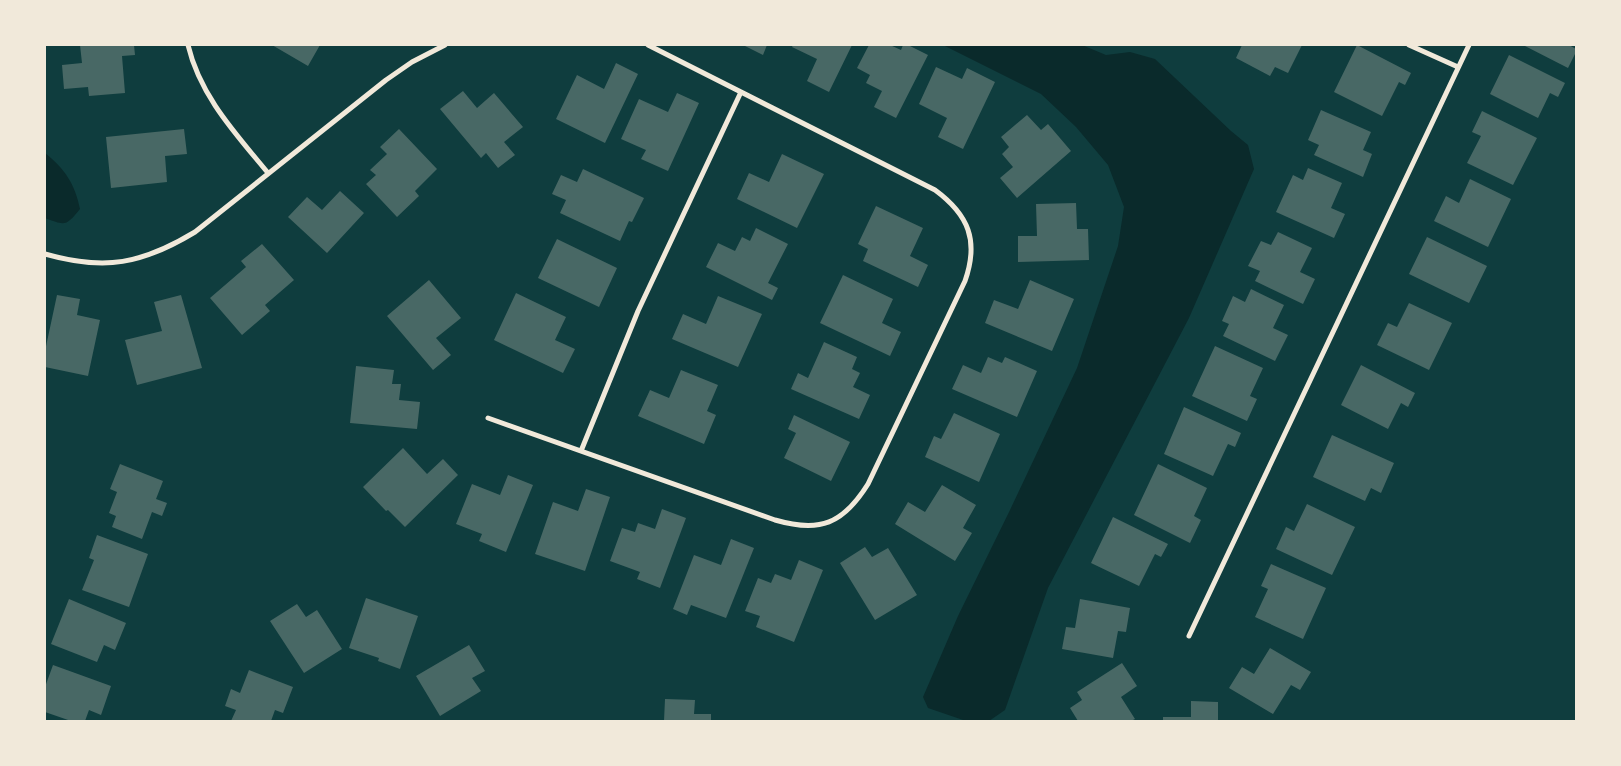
<svg xmlns="http://www.w3.org/2000/svg" width="1621" height="766" font-family="Lato,sans-serif">
  <style>
    .water { fill: #0a2a2b }
    .building { fill: #486865 }
    .lines { fill: none; stroke-linecap: round; stroke-linejoin: round }
    .minor { stroke: #f1e9da; stroke-width: 5 }
  </style>
  <rect width="100%" height="100%" fill="#0f3d3e"/>
  <path class="water" d="M 943,45 L 1082,45 L 1106,55 L 1130,52 L 1155,59 L 1231,131 L 1248,145 L 1254,169 L 1189,318 L 1048,588 L 1005,710 L 989,721 L 966,721 L 928,708 L 923,697 L 958,616 L 1010,510 L 1077,368 L 1118,246 L 1124,207 L 1108,165 L 1076,127 L 1041,94 Z
    M 45,153 C 65,169 75,184 80,209 C 66,226 66,226 45,218 Z"/>
  <path class="building" d="M 80,45 L 134,45 L 135,55 L 122,56 L 125,93 L 89,96 L 88,87 L 64,89 L 62,65 L 82,63 Z
    M 272,45 L 320,45 L 308,66 Z
    M 743,45 L 767,45 L 763,55 Z
    M 793,45 L 852,45 L 829,92 L 807,81 L 817,59 L 792,47 Z
    M 869,45 L 890,45 L 901,50 L 903,45 L 908,45 L 928,55 L 896,118 L 874,107 L 882,91 L 866,83 L 870,75 L 857,68 Z
    M 1242,45 L 1302,45 L 1288,73 L 1275,67 L 1270,76 L 1236,58 Z
    M 1357,45 L 1411,73 L 1405,85 L 1399,82 L 1382,116 L 1334,92 Z
    M 1523,45 L 1569,45 L 1576,49 L 1576,52 L 1568,68 Z
    M 1509,55 L 1565,83 L 1558,97 L 1550,93 L 1538,118 L 1490,94 Z
    M 616,63 L 638,74 L 605,143 L 556,119 L 577,75 L 604,89 Z
    M 936,67 L 962,79 L 967,68 L 995,82 L 963,149 L 938,137 L 947,118 L 919,104 Z
    M 463,91 L 477,108 L 494,93 L 523,127 L 504,142 L 515,155 L 498,168 L 486,153 L 481,158 L 440,109 Z
    M 677,93 L 699,103 L 668,171 L 641,159 L 646,150 L 621,139 L 639,99 L 668,112 Z
    M 1321,110 L 1371,132 L 1363,150 L 1372,154 L 1363,177 L 1314,155 L 1319,145 L 1308,140 Z
    M 1482,111 L 1537,138 L 1513,185 L 1467,163 L 1481,136 L 1472,132 Z
    M 1027,115 L 1041,130 L 1048,124 L 1071,151 L 1017,198 L 1000,178 L 1013,167 L 1002,154 L 1009,147 L 1001,137 Z
    M 184,129 L 187,154 L 165,156 L 167,182 L 111,188 L 106,137 Z
    M 399,129 L 437,169 L 415,191 L 419,196 L 397,217 L 366,184 L 376,175 L 370,170 L 387,154 L 380,147 Z
    M 782,154 L 824,174 L 797,228 L 737,199 L 749,173 L 769,182 Z
    M 1308,168 L 1342,183 L 1331,208 L 1345,214 L 1334,238 L 1276,212 L 1293,175 L 1303,180 Z
    M 583,169 L 644,198 L 632,222 L 629,221 L 620,241 L 560,213 L 566,200 L 552,194 L 561,175 L 577,182 Z
    M 1470,179 L 1511,199 L 1488,247 L 1434,221 L 1446,196 L 1459,203 Z
    M 340,191 L 364,213 L 327,253 L 288,217 L 307,197 L 322,210 Z
    M 1076,203 L 1077,229 L 1088,229 L 1089,260 L 1018,262 L 1018,236 L 1037,236 L 1036,204 Z
    M 876,206 L 923,228 L 910,256 L 928,265 L 918,287 L 863,261 L 868,249 L 858,244 Z
    M 756,228 L 788,244 L 768,283 L 778,288 L 772,300 L 706,267 L 718,243 L 735,251 L 742,237 L 750,241 Z
    M 1278,232 L 1312,248 L 1300,272 L 1315,279 L 1303,304 L 1255,281 L 1260,271 L 1248,266 L 1261,241 L 1271,245 Z
    M 1427,237 L 1487,266 L 1469,303 L 1409,274 Z
    M 557,239 L 617,268 L 599,307 L 538,278 Z
    M 262,244 L 294,280 L 265,305 L 270,311 L 242,335 L 210,298 L 246,267 L 241,261 Z
    M 843,275 L 893,299 L 882,323 L 901,332 L 890,356 L 820,323 Z
    M 429,280 L 461,318 L 436,338 L 451,355 L 433,370 L 387,316 Z
    M 1030,280 L 1074,299 L 1052,351 L 985,323 L 994,300 L 1018,309 Z
    M 1251,289 L 1284,305 L 1273,328 L 1288,335 L 1275,361 L 1223,336 L 1229,324 L 1222,321 L 1233,296 L 1245,302 Z
    M 516,293 L 566,317 L 555,340 L 575,349 L 563,373 L 494,340 Z
    M 57,295 L 80,299 L 77,315 L 100,320 L 88,376 L 45,367 L 45,351 Z
    M 181,295 L 202,368 L 137,385 L 125,340 L 162,331 L 154,302 Z
    M 718,296 L 762,314 L 738,367 L 672,339 L 683,314 L 706,324 Z
    M 1409,303 L 1452,323 L 1429,370 L 1377,345 L 1388,323 L 1397,327 Z
    M 824,342 L 857,357 L 852,369 L 860,373 L 853,387 L 870,395 L 859,419 L 791,389 L 798,373 L 808,378 Z
    M 1215,346 L 1263,368 L 1250,396 L 1257,399 L 1247,421 L 1192,396 Z
    M 988,357 L 1002,363 L 1005,357 L 1037,371 L 1017,417 L 952,389 L 963,365 L 981,373 Z
    M 1361,365 L 1415,393 L 1408,407 L 1401,403 L 1388,429 L 1341,405 Z
    M 356,366 L 394,370 L 392,384 L 401,384 L 399,400 L 420,402 L 417,429 L 350,423 Z
    M 681,370 L 718,385 L 707,411 L 716,415 L 704,444 L 638,416 L 650,390 L 669,398 Z
    M 1184,407 L 1241,433 L 1235,447 L 1228,444 L 1213,476 L 1164,454 Z
    M 954,413 L 1000,434 L 979,482 L 925,457 L 934,436 L 941,439 Z
    M 794,415 L 850,442 L 831,481 L 784,458 L 796,433 L 788,429 Z
    M 1332,435 L 1394,463 L 1381,493 L 1371,488 L 1365,501 L 1313,477 Z
    M 403,448 L 427,474 L 443,459 L 458,475 L 405,527 L 388,510 L 386,511 L 363,487 Z
    M 120,464 L 163,481 L 156,499 L 167,503 L 162,516 L 152,512 L 142,539 L 112,527 L 116,516 L 109,513 L 117,492 L 110,489 Z
    M 1158,464 L 1207,488 L 1194,516 L 1201,520 L 1190,543 L 1134,515 Z
    M 508,475 L 533,485 L 506,552 L 479,541 L 482,534 L 456,524 L 472,484 L 500,495 Z
    M 942,485 L 976,505 L 963,528 L 972,533 L 955,561 L 895,524 L 908,502 L 925,512 Z
    M 586,489 L 610,497 L 585,571 L 535,554 L 553,502 L 578,511 Z
    M 1307,504 L 1355,527 L 1332,575 L 1276,549 L 1286,527 L 1294,531 Z
    M 662,509 L 686,518 L 660,588 L 637,579 L 640,572 L 610,561 L 622,528 L 635,532 L 638,523 L 655,529 Z
    M 1113,517 L 1168,544 L 1161,557 L 1155,554 L 1139,586 L 1091,563 Z
    M 97,535 L 148,554 L 129,607 L 82,590 L 94,560 L 89,558 Z
    M 731,539 L 754,548 L 726,618 L 691,605 L 687,615 L 673,609 L 694,555 L 721,565 Z
    M 865,547 L 872,557 L 888,548 L 917,595 L 875,620 L 840,563 Z
    M 799,560 L 823,570 L 794,642 L 756,627 L 760,616 L 745,611 L 758,578 L 771,583 L 775,574 L 791,580 Z
    M 1271,564 L 1326,588 L 1303,639 L 1255,617 L 1268,589 L 1261,586 Z
    M 366,598 L 418,616 L 400,669 L 378,661 L 379,658 L 349,648 Z
    M 69,599 L 126,623 L 115,650 L 104,645 L 97,662 L 51,644 Z
    M 1080,599 L 1130,608 L 1126,632 L 1118,631 L 1113,658 L 1062,649 L 1066,627 L 1075,628 Z
    M 297,604 L 306,617 L 317,610 L 342,649 L 304,673 L 270,621 Z
    M 469,645 L 485,671 L 472,678 L 481,691 L 440,716 L 416,676 Z
    M 1270,648 L 1311,672 L 1300,690 L 1291,685 L 1273,714 L 1229,688 L 1242,667 L 1254,674 Z
    M 1122,663 L 1137,686 L 1121,697 L 1135,719 L 1131,721 L 1078,721 L 1070,708 L 1082,700 L 1077,692 Z
    M 53,665 L 111,686 L 101,715 L 89,710 L 85,721 L 71,721 L 45,712 L 45,687 Z
    M 249,670 L 293,687 L 283,713 L 275,710 L 271,721 L 231,721 L 236,710 L 225,706 L 231,689 L 240,693 Z
    M 665,699 L 695,700 L 694,714 L 711,714 L 711,721 L 664,721 Z
    M 1191,701 L 1218,702 L 1218,721 L 1163,721 L 1163,717 L 1191,717 Z"/>
  <g class="lines">
    <path class="minor" d="M 188,45 C 200,96 236,134 268,173
      M 1409,45 L 1458,67
      M 45,254 C 105,271 142,264 195,232 L 386,80 L 412,62 L 445,45
      M 488,418 L 775,520 C 820,533 843,524 868,484 L 965,281 C 979,241 969,215 935,190 L 648,45
      M 581,451 L 638,311 L 741,92
      M 1189,636 L 1469,45"/>
  </g>
  <rect width="1621" height="766" fill="none" stroke="#f1e9da" stroke-width="92"/>
</svg>
